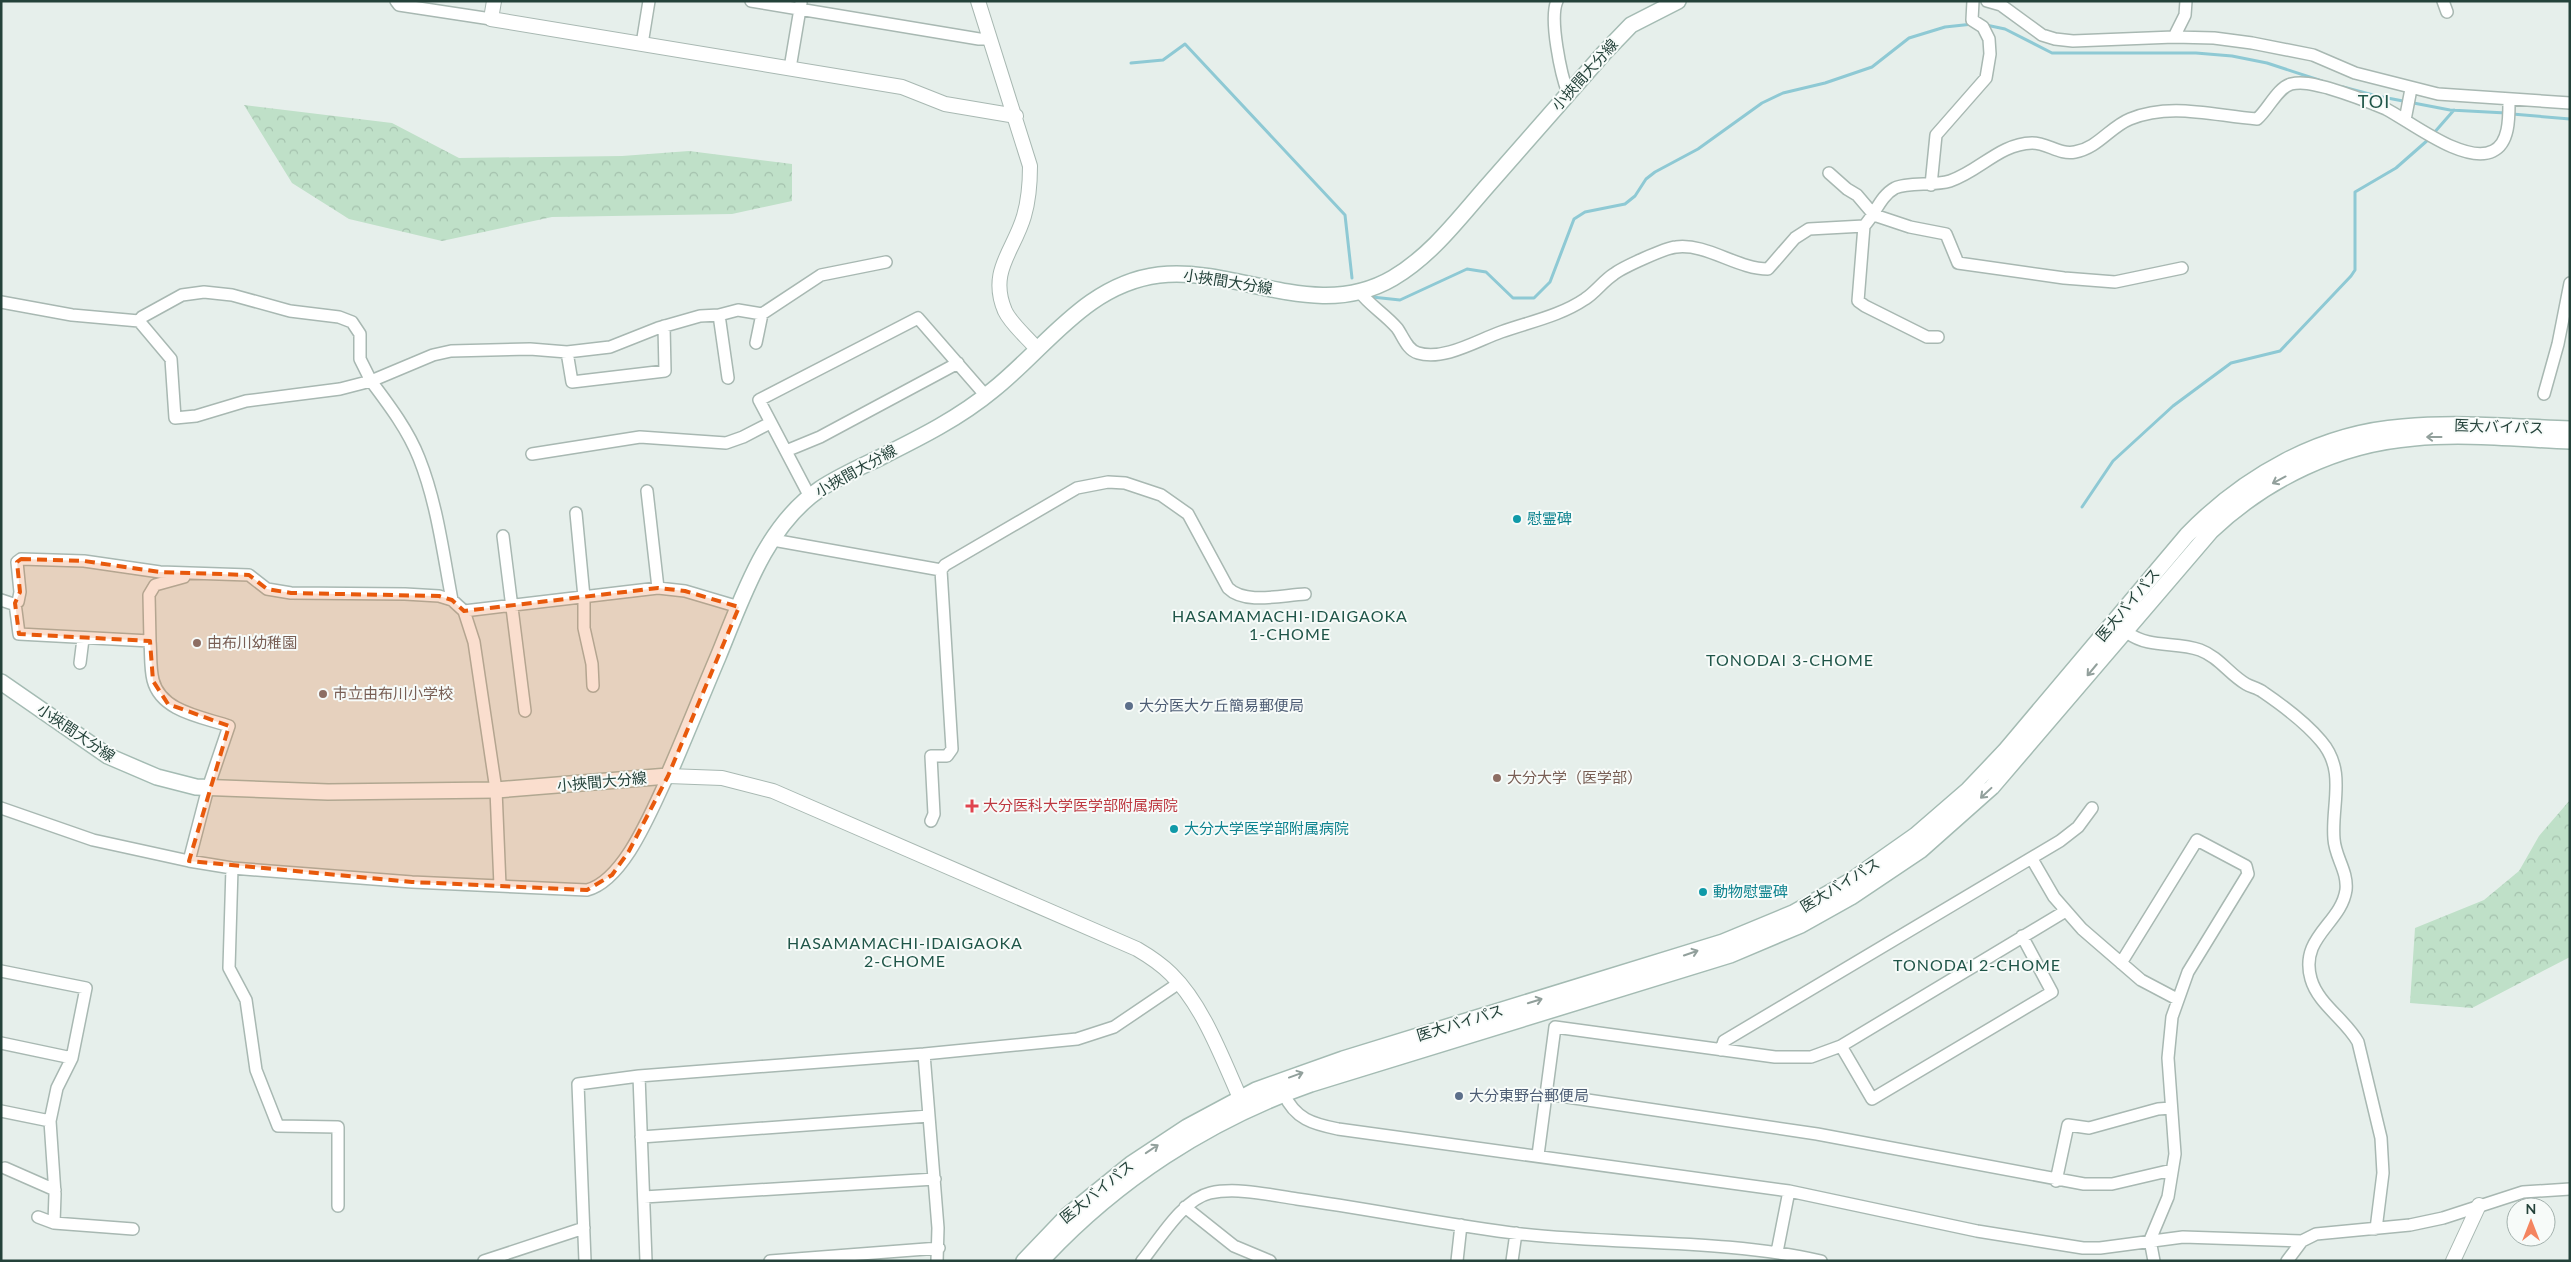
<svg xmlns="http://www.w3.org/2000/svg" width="2571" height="1262" font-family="Lato,'Noto Sans JP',sans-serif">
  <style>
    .forest { fill: url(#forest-crowns) }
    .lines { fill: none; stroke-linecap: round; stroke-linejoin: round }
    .stream { stroke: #8ec9d4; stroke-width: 3 }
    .minor-casing { stroke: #a8b8b2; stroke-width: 14 }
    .tertiary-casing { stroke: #a8b8b2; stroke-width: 16 }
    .secondary-casing { stroke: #a4bbb3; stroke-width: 18 }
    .minor { stroke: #fff; stroke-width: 11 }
    .tertiary { stroke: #fff; stroke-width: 14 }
    .secondary { stroke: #fff; stroke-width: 15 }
    .oneway { stroke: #92a09c }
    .marked { fill: #e8590c; fill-opacity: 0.2; stroke: #e8590c; stroke-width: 4; stroke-dasharray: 10 6; stroke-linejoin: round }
    .culture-dot { fill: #0f9aa8; stroke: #f7fbf9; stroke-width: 2 }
    .education-dot { fill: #8d6e63; stroke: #f7fbf9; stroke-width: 2 }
    .service-dot { fill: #5c6f8a; stroke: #f7fbf9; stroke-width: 2 }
    .health-dot { fill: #e0444e; stroke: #f7fbf9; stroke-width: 2 }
    .labels { text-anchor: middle; stroke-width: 4; stroke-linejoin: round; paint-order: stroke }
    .street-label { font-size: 15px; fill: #24423a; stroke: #f7fbf9 }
    .culture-label { font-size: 15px; fill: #0d838f; stroke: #f7fbf9; text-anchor: start }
    .education-label { font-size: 15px; fill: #785e54; stroke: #f7fbf9; text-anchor: start }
    .service-label { font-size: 15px; fill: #4e5e75; stroke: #f7fbf9; text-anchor: start }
    .health-label { font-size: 15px; fill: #be3a42; stroke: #f7fbf9; text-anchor: start }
    .neighbourhood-label { font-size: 16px; letter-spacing: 1px; fill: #1f5548; stroke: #f7fbf9 }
    .quarter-label { font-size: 18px; letter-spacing: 1px; fill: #1f5548; stroke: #f7fbf9 }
  </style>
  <defs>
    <pattern id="forest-crowns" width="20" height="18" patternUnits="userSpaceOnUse" patternTransform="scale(1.25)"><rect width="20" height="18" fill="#bfe0c8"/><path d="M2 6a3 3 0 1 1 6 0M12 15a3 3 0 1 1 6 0" fill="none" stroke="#a4c1ad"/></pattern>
  </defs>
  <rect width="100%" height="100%" fill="#e6efeb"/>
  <path class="forest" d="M 244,105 L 392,123 L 459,158 L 622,156 L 689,151 L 792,164 L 792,201 L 732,214 L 552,217 L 442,241 L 349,219 L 292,183 Z
    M 2570,800 L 2570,957 L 2472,1008 L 2410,1003 L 2415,928 L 2484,900 L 2519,871 L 2539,836 Z"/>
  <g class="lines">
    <path class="stream" d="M 1986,25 L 2005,29 L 2052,53 L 2196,53 L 2232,56 L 2267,63 L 2322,81
      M 1131,63 L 1163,60 L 1185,44 L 1345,215 L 1352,278
      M 2343,87 L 2377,96 L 2450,110 L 2506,113
      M 2512,114 L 2570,119
      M 2433,134 L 2454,110
      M 1372,297 L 1400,300 L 1467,269 L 1486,272 L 1513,298 L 1534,298 L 1550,282 L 1574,219 L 1585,212 L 1625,204 L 1635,196 L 1646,179 L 1655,172 L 1698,149 L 1762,103 L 1783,93 L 1825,83 L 1872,67 L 1909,38 L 1945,27 L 1973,24
      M 2082,507 L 2113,461 L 2173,406 L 2231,363 L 2280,351 L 2351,276 L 2355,270 L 2355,192 L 2396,168 L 2429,139"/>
    <defs>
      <path id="minor" d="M 396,1 L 399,5 L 491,19
        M 751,1 L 979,39 L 990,39
        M 1557,1 C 1549,19 1561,75 1568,93
        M 1987,1 L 2001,5 L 2042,35 L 2055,39 L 2073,41 L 2174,37 L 2214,38 L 2252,43 L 2313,55 L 2355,73 L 2438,94 L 2570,103
        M 2443,1 L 2447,12
        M 2174,37 L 2185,15 L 2186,1
        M 642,44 L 649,1
        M 790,68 L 801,3
        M 2405,120 L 2411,89
        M 1829,173 L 1847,189 L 1857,195 L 1874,215 L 1910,227 L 1946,234 L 1958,263 L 2064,278 L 2115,282 L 2182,268
        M 1931,185 L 1936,135 L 1986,78 L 1990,54 L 1989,39 L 1983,27 L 1972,20 L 1973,1
        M 1864,226 L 1858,301 L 1865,306 L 1927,337 L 1938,337
        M 1359,291 C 1369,305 1385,314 1397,328 C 1403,336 1407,350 1418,353 C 1444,361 1478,340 1501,332 C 1529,322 1560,316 1585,299 C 1596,292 1603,281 1614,274 C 1623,267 1665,248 1676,247 C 1707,243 1737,269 1768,269 L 1795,238 L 1809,229 L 1864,226 C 1875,215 1880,196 1895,188 C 1908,182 1934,186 1950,181 C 1980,171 1999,144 2032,143 C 2048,143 2059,155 2075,152 C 2098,148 2110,127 2130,119 C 2171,102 2215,116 2257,119 C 2268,110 2277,88 2291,84 C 2303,81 2316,85 2328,88 C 2348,94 2367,101 2386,109 C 2411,122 2465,165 2493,151 C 2510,143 2509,116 2509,99
        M 1,302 L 72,315 L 139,321 L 171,359 L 175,418 L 196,416 L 246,401 L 340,389 L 371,381 L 360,359 L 360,334 L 352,322 L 339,317 L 290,311 L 232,295 L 204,292 L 182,295 L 142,317 L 139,321
        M 719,315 L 728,378
        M 756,343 L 762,314
        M 567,352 L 572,382 L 665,371 L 664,326
        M 2544,394 L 2558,344 L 2570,283
        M 786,451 L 820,437 L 958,363
        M 532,454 L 640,437 L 726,443 L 743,437 L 770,423
        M 647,491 L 658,588
        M 810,497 L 759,400 L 918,318 L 986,396
        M 576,513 L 584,597 L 584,628 L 592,664 L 593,686
        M 503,536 L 525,711
        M 773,540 L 941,570
        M 1,600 L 13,604 L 18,602 L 20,592 L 17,562 L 21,559 L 84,561 L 160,572 L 249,575 L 267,589 L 291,593 L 405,594 L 439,596 L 452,600 L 464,611 L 474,642 L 496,790 L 500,886
        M 452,600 C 443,553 437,503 419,458 C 408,430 389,405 371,381 L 433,355 L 451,351 L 530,349 L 567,352 L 610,347 L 658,328 L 700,316 L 719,315 L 738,310 L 762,314 L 821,275 L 886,262
        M 15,603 L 19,634 L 150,641 C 151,654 150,668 153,680 C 161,712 203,717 229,726 L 208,788 L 189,861
        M 464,611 L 658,588 L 685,591 L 739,607
        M 2128,633 C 2150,649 2176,641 2200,650 C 2219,657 2229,674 2246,684 C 2251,687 2258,688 2263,692 C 2282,705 2306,723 2321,741 C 2347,771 2331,805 2334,839 C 2335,857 2348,871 2346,890 C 2341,924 2299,937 2311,979 C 2318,1004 2346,1020 2358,1042 L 2381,1138 L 2383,1173 L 2376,1229
        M 150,641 L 149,595 L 155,585 L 184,577
        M 80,663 L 83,639
        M 1,808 L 93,840 L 189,861 L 232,868 L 412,882 L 587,890 C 625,880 652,809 668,776
        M 931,821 L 934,814 L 931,756 L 947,756 L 952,749 L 941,570 L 945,565 L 1077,488 L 1108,482 L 1125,483 L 1161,495 L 1188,514 L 1228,588 C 1245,605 1282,595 1305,594
        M 2032,859 L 2054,897 L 2082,929 L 2141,980 L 2177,999
        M 232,868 L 229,968 L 246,1000 L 256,1070 L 278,1126 L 338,1127 L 338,1206
        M 2121,963 L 2197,840 L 2246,866 L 2248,874 L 2188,972 L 2172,1017 L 2168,1058 L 2175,1154 L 2168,1197 L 2150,1240 L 2154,1261
        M 1,971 L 86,988 L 72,1058 L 57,1088 L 50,1121 L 55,1194 L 54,1223
        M 1,1043 L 72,1058
        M 1841,1046 L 1872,1099 L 2052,992 L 2022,936
        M 1721,1050 L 1724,1041 L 2060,841 L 2078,827 L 2092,808
        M 924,1054 L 938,1228 L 937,1261
        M 639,1076 L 646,1261
        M 1284,1094 C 1295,1119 1313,1124 1338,1129 L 1789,1191 L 1977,1231 L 2083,1248 L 2100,1248 L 2183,1237 L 2302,1241
        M 1547,1094 L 1817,1134 L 2084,1184 L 2112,1184 L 2172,1170
        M 1,1111 L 50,1121
        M 641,1137 L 929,1116
        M 1538,1155 L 1555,1027 L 1775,1057 L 1811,1057 L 1841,1046 L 2064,912
        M 5,1168 L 55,1190
        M 2056,1181 L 2068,1125 L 2089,1128 L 2158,1109 L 2171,1108
        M 644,1197 L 935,1179
        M 1185,1207 L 1234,1246 L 1270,1261
        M 38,1217 L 54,1223 L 133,1229
        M 1777,1252 L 1789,1191
        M 484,1261 L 584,1228
        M 585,1261 L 578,1084 L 639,1076 L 924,1054 L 1077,1039 L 1114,1027 L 1179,983
        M 770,1261 L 939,1248
        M 1142,1261 C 1159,1240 1183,1199 1210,1193 C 1237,1187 1270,1195 1297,1199 C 1371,1209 1446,1225 1521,1234 C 1619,1245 1725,1239 1821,1261
        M 1457,1261 L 1461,1225
        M 1512,1261 L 1516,1233
        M 2287,1261 L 2302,1241 L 2316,1234 L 2410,1225 L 2443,1218 L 2523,1192 L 2570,1189"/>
      <path id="tertiary" d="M 494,1 L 491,19 L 902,87 L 945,104 L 1016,116
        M 978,1 L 1030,166 C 1030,183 1029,199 1024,216 C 1014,251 988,271 1005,311 C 1011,324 1028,338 1037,349
        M 668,776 L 722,778 L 773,791 L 1137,949 C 1149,956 1161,964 1171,974 C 1205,1007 1225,1066 1245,1109
        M 2453,1261 L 2479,1205"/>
      <path id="secondary" d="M 1,682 L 108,756 L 157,777 L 196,787 L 328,792 L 496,790 L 668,776 C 685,737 701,697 718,657 C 742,599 765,526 820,489 C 838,477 858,468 877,459 C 917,439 958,419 993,390 C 1046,348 1086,284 1159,275 C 1238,266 1316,323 1393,278 C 1432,255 1459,218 1489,184 C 1527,141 1565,97 1604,53 L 1631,25 L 1678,1
        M 1024,1261 L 1068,1215 L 1131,1164 L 1187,1127 L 1256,1090 L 1343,1059 L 1723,942 L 1793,913 L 1852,880 L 1916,835 L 1968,790 L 2005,751 L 2187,535 C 2244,476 2320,433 2403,427 C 2458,422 2514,427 2570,429
        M 1041,1261 C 1115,1181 1208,1120 1311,1084 L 1730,955 L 1801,925 L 1851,897 L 1921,850 L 1992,787 L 2211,531 C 2266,479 2338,444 2414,438 C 2465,433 2518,439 2570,441"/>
    </defs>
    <use href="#minor" class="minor-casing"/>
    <use href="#tertiary" class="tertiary-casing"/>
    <use href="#secondary" class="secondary-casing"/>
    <use href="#minor" class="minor"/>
    <use href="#tertiary" class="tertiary"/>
    <use href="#secondary" class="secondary"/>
  </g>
  <defs><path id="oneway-shaft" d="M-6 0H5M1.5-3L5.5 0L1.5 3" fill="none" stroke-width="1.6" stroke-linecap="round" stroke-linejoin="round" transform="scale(1.25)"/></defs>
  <g class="oneway">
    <use href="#oneway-shaft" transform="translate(2434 437) rotate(180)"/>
    <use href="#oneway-shaft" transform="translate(2279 480) rotate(152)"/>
    <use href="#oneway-shaft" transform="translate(2092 670) rotate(130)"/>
    <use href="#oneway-shaft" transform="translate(1986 793) rotate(137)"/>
    <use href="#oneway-shaft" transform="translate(1691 953) rotate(-19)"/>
    <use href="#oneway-shaft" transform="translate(1535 1001) rotate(-17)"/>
    <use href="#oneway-shaft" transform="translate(1296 1075) rotate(-20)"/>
    <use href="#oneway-shaft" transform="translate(1152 1149) rotate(-34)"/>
  </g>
  <path class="marked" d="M 21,559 L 84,561 L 160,572 L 249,575 L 267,589 L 291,593 L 439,596 L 452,600 L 464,611 L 658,588 L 685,591 L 739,607 L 668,776 L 629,851 L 612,875 L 587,890 L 412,882 L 189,861 L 229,726 L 168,704 L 153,681 L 150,641 L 19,634 L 15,603 L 20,592 L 17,562 Z"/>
  <g class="culture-dot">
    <circle cx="1517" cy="519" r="5"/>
    <circle cx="1174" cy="829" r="5"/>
    <circle cx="1703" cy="892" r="5"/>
  </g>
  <g class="education-dot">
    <circle cx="197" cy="643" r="5"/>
    <circle cx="323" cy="694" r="5"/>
    <circle cx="1497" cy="778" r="5"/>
  </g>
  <g class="service-dot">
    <circle cx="1129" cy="706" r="5"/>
    <circle cx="1459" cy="1096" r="5"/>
  </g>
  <path class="health-dot" d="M969.5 798.5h5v5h5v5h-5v5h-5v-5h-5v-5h5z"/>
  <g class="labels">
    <g class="street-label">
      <text transform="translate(1585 75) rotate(-48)" y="5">小挾間大分線</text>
      <text transform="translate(1228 282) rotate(9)" y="5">小挾間大分線</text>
      <text transform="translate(2499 427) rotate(2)" y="5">医大バイパス</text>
      <text transform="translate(856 471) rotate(-29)" y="5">小挾間大分線</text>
      <text transform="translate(2128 605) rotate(-50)" y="5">医大バイパス</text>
      <text transform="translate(76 733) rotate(34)" y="5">小挾間大分線</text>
      <text transform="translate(602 782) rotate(-5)" y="5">小挾間大分線</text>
      <text transform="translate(1840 885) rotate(-31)" y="5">医大バイパス</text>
      <text transform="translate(1460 1023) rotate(-17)" y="5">医大バイパス</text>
      <text transform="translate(1097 1192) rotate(-39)" y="5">医大バイパス</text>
    </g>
    <g class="culture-label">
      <text x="1527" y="524">慰霊碑</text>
      <text x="1184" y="834">大分大学医学部附属病院</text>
      <text x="1713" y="897">動物慰霊碑</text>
    </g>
    <g class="education-label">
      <text x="207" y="648">由布川幼稚園</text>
      <text x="333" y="699">市立由布川小学校</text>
      <text x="1507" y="783">大分大学（医学部）</text>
    </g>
    <g class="service-label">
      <text x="1139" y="711">大分医大ケ丘簡易郵便局</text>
      <text x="1469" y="1101">大分東野台郵便局</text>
    </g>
    <g class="health-label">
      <text x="983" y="811">大分医科大学医学部附属病院</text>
    </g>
    <g class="neighbourhood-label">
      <text x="1290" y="622">HASAMAMACHI-IDAIGAOKA<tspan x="1290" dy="18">1-CHOME</tspan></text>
      <text x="1790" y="666">TONODAI 3-CHOME</text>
      <text x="905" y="949">HASAMAMACHI-IDAIGAOKA<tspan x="905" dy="18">2-CHOME</tspan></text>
      <text x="1977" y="971">TONODAI 2-CHOME</text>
    </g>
    <g class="quarter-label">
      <text x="2374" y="108">TOI</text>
    </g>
  </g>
  <rect width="2571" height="1262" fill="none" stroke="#24423a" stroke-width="5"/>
  <g transform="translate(2531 1222)"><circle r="24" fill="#f7fbf9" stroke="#a3b1ad"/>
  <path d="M0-4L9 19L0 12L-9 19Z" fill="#f4845f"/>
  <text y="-8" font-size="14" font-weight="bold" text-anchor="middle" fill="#24423a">N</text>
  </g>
</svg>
